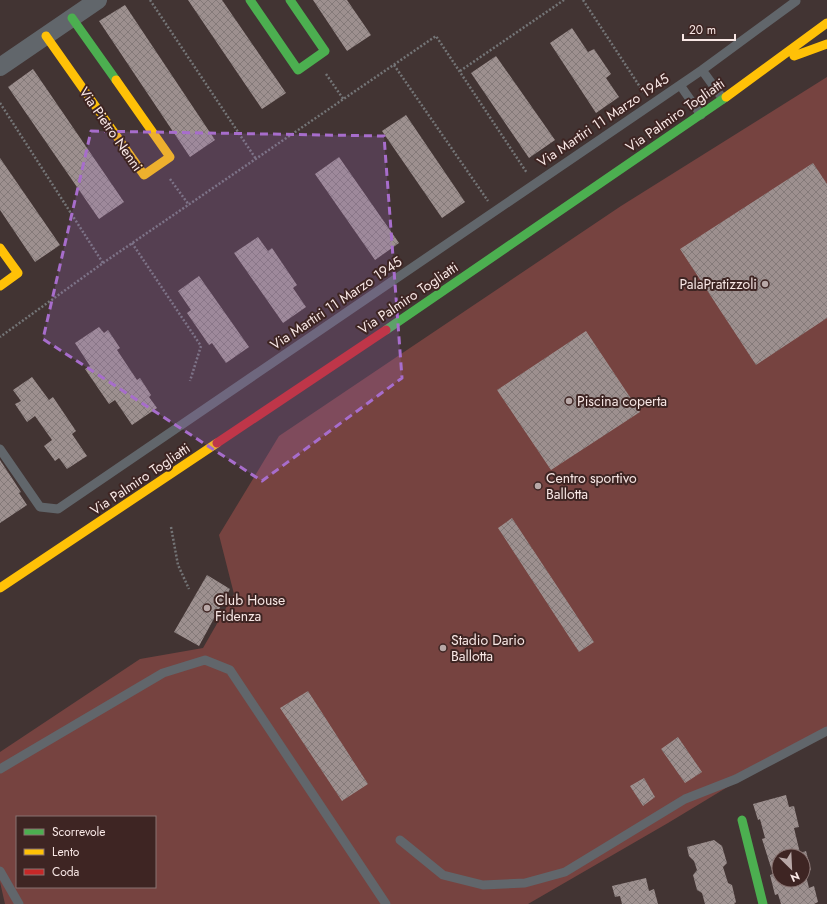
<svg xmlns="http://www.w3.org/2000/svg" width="827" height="904" font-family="Jost,sans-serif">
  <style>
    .green { fill: #764340; fill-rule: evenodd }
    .building { fill: url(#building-cross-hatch); fill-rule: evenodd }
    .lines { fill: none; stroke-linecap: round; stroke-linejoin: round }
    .path { stroke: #747577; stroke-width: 2.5; stroke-dasharray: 2 2; stroke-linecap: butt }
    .lane { stroke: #61666b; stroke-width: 9 }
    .street { stroke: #61666b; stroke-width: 18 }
    .fast { stroke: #4caf50; stroke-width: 9 }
    .slow { stroke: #ffc107; stroke-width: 9 }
    .jam { stroke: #c62828; stroke-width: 9 }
    .marked { fill: #a76dcc; fill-opacity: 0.2; stroke: #a76dcc; stroke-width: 3; stroke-dasharray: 8 5; stroke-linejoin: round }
    .poi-dot { fill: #b8a8a7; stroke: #3e2523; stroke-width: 1.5 }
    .labels { text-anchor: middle; stroke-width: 4; stroke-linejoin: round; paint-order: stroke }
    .street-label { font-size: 14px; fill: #f8e7e5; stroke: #3e2523 }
    .poi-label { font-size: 14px; fill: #f8e7e5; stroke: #3e2523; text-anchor: start }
  </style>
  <defs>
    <pattern id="building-cross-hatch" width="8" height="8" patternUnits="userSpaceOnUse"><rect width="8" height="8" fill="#9d908f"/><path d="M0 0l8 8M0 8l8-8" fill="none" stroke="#847a79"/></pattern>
  </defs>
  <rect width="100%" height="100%" fill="#423433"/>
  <path class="green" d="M 827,77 L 827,727 L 668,823 L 528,904 L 5,904 L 0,882 L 0,752 L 140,659 L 203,648 L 234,594 L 219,535 L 279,436 L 621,206 ZM 17,817 L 155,817 L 155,887 L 17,887 Z"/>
  <path class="building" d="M 188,0 L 222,0 L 286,93 L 262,109 Z
    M 313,0 L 347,0 L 371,35 L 347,51 Z
    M 125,5 L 215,140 L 190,157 L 99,21 Z
    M 572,28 L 588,52 L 594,49 L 611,74 L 606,78 L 619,97 L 596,113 L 550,43 Z
    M 496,56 L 555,140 L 529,158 L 471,73 Z
    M 33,69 L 124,202 L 99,219 L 8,87 Z
    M 406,115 L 465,202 L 442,218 L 382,131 Z
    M 339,157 L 399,243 L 375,260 L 315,174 Z
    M 0,158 L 60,245 L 35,262 L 0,210 Z
    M 813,163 L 827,184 L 827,318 L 756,365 L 680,249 Z
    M 258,237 L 268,251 L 272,248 L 297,285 L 293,288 L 306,307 L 283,323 L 234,253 Z
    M 199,276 L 249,347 L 226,363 L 212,343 L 209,345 L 187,313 L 191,310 L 178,291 Z
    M 99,327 L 104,333 L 108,330 L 120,348 L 117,350 L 137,380 L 140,378 L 151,395 L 149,397 L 157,408 L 132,425 L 115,400 L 109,404 L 85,369 L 90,366 L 75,343 Z
    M 586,331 L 640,412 L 551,470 L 497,390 Z
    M 32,377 L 49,400 L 53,397 L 76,431 L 72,434 L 87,456 L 67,469 L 59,458 L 55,461 L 44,446 L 52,440 L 35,416 L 27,422 L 15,404 L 21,401 L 13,390 Z
    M 0,460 L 21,492 L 19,493 L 27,505 L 0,523 Z
    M 512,518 L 594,642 L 579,652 L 498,528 Z
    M 207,575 L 230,589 L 199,646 L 174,632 Z
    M 308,691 L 368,784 L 342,801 L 280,708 Z
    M 678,737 L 702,772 L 685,783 L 661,749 Z
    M 644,778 L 655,797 L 643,806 L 630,786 Z
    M 786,795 L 789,807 L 794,806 L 799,827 L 794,828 L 800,853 L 806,851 L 811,870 L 805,872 L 809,888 L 814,886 L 818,902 L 814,904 L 781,904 L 778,894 L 775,895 L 770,875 L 773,874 L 762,839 L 765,838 L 760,819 L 758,820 L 753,804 ZM 779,856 L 803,856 L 803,880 L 779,880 Z
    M 714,840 L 722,846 L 727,863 L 723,867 L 728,883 L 732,885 L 736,902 L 734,904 L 705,904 L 702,893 L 697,890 L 693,875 L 697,870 L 694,861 L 689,856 L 687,847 Z
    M 646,878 L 649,891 L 654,889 L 658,904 L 622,904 L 620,896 L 615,897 L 612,886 Z"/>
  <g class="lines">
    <path class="path" d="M 150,0 L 256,159
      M 583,0 L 644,93
      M 394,65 L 488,201
      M 460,71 L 564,0
      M 326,74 L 344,100
      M 0,103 L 103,263 L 0,337
      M 170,179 L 189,205
      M 132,243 L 201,346 L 190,381
      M 103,263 L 436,36 L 527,173
      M 171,527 L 178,565 L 189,589"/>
    <path class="lane" d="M 702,70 L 723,99
      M 680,85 L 701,115
      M 0,449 L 40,507 L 58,509 L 702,70 L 796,1
      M 0,769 L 163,673 L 205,660 L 230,670 L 386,904
      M 400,840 L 443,875 L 483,885 L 525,883 L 565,872 L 685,799 L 736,779 L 827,731
      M 0,871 L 19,904"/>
    <path class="street" d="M 0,67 L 98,0"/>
    <path class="fast" d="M 250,0 L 298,70 L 325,51 L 290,0
      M 72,18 L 116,80
      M 386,330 L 726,97
      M 742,820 L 763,904"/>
    <path class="slow" d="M 46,36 L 144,175 L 170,157 L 116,80
      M 794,56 L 827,44
      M 726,97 L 827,23
      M 0,248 L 18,273 L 0,286
      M 0,588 L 217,443"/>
    <path class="jam" d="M 217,443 L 386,330"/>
  </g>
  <path class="marked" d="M 91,131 L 384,136 L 402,378 L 262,481 L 43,339 Z"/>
  <g class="poi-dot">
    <circle cx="765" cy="284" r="4"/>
    <circle cx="569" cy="401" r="4"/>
    <circle cx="538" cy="486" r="4"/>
    <circle cx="207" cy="608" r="4"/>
    <circle cx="443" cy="648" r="4"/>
  </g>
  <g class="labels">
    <g class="street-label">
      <text transform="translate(675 115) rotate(-35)" y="5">Via Palmiro Togliatti</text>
      <text transform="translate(603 120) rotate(-34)" y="5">Via Martiri 11 Marzo 1945</text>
      <text transform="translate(111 129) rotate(55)" y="5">Via Pietro Nenni</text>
      <text transform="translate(408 298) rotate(-34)" y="5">Via Palmiro Togliatti</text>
      <text transform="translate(336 303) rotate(-34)" y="5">Via Martiri 11 Marzo 1945</text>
      <text transform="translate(140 479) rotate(-34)" y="5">Via Palmiro Togliatti</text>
    </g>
    <g class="poi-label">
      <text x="757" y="289" text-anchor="end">PalaPratizzoli</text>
      <text x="577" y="406">Piscina coperta</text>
      <text x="546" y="483">Centro sportivo<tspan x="546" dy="16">Ballotta</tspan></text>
      <text x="215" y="605">Club House<tspan x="215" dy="16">Fidenza</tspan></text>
      <text x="451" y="645">Stadio Dario<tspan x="451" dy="16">Ballotta</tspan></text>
    </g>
  </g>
  <rect x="16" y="816" width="140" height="72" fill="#3e2523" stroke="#887371"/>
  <rect x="24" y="829" width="20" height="6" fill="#4caf50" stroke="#887371"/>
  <text x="52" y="836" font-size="12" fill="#f8e7e5">Scorrevole</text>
  <rect x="24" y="849" width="20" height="6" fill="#ffc107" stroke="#887371"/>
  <text x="52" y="856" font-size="12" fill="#f8e7e5">Lento</text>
  <rect x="24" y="869" width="20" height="6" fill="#c62828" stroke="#887371"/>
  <text x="52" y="876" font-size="12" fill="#f8e7e5">Coda</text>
  <g transform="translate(791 868) rotate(156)"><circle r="19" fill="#3e2523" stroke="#887371"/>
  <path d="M0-3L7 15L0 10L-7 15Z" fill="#b8a8a7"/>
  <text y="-6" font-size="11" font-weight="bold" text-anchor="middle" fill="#f8e7e5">N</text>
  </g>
  <path d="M683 34v6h52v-6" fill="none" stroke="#f8e7e5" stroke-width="2"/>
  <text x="689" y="34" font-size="12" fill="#f8e7e5" stroke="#3e2523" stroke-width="3" paint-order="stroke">20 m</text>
</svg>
